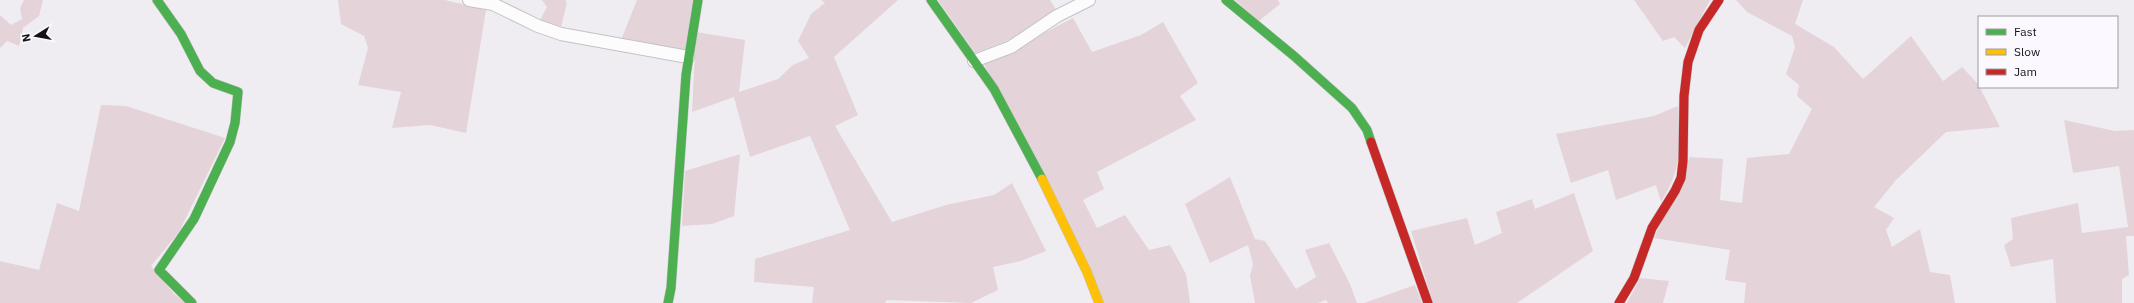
<svg xmlns="http://www.w3.org/2000/svg" width="2134" height="303" font-family="'IBM Plex Sans',sans-serif">
  <style>
    .green { fill: #e4d4d9 }
    .lines { fill: none; stroke-linecap: round; stroke-linejoin: round }
    .street-casing { stroke: #c4c2c6; stroke-width: 14 }
    .fast-casing { stroke: #c4c2c6; stroke-width: 10 }
    .slow-casing { stroke: #c4c2c6; stroke-width: 10 }
    .jam-casing { stroke: #c4c2c6; stroke-width: 10 }
    .street { stroke: #fdfcfd; stroke-width: 12 }
    .fast { stroke: #4caf50; stroke-width: 9 }
    .slow { stroke: #ffc107; stroke-width: 9 }
    .jam { stroke: #c62828; stroke-width: 9 }
  </style>
  <rect width="100%" height="100%" fill="#efedf2"/>
  <path class="green" d="M 24,0 L 43,0 L 39,16 L 23,28 L 19,46 L 7,41 L 0,48 L 0,15 L 11,25 L 22,19 L 20,8 Z
    M 445,0 L 486,10 L 466,133 L 430,125 L 392,128 L 401,92 L 358,85 L 368,48 L 364,36 L 341,24 L 338,0 Z
    M 542,0 L 565,0 L 567,3 L 561,27 L 540,20 L 547,7 Z
    M 637,0 L 693,0 L 685,52 L 621,40 Z
    M 821,0 L 898,0 L 834,57 L 858,115 L 835,126 L 892,222 L 946,205 L 994,195 L 1012,183 L 1046,251 L 1021,261 L 993,267 L 998,290 L 971,303 L 887,300 L 885,303 L 812,303 L 814,287 L 754,282 L 755,259 L 850,230 L 810,136 L 750,157 L 734,97 L 692,112 L 696,32 L 745,40 L 739,92 L 778,79 L 793,65 L 809,58 L 798,41 L 811,14 L 825,3 Z
    M 938,0 L 1050,0 L 1056,10 L 1014,38 L 975,53 Z
    M 1235,0 L 1278,0 L 1280,4 L 1259,21 Z
    M 1634,0 L 1710,0 L 1685,48 L 1674,37 L 1663,41 Z
    M 1736,0 L 1803,0 L 1795,24 L 1834,47 L 1863,79 L 1911,36 L 1943,81 L 1962,67 L 1978,84 L 2000,127 L 1946,132 L 1896,180 L 1874,207 L 1894,218 L 1886,230 L 1892,247 L 1920,229 L 1930,272 L 1950,275 L 1955,303 L 1744,303 L 1746,283 L 1725,280 L 1730,250 L 1654,238 L 1690,157 L 1723,159 L 1720,200 L 1742,203 L 1747,158 L 1789,154 L 1812,109 L 1797,96 L 1799,85 L 1786,74 L 1795,47 L 1792,36 L 1747,12 Z
    M 1073,18 L 1092,52 L 1141,35 L 1163,22 L 1198,83 L 1180,96 L 1196,120 L 1097,172 L 1104,189 L 1083,200 L 1097,228 L 1125,215 L 1149,250 L 1170,245 L 1186,274 L 1190,303 L 1104,303 L 984,64 Z
    M 101,105 L 126,106 L 225,138 L 179,232 L 151,266 L 174,294 L 186,303 L 0,303 L 0,261 L 39,270 L 57,203 L 79,211 Z
    M 1678,106 C 1679,147 1684,165 1661,202 L 1656,185 L 1616,200 L 1608,170 L 1571,183 L 1556,134 L 1654,116 Z
    M 2064,120 L 2115,131 L 2134,130 L 2134,236 L 2126,236 L 2129,275 L 2122,279 L 2122,303 L 2056,303 L 2053,259 L 2011,267 L 2004,245 L 2013,239 L 2011,218 L 2078,203 L 2082,233 L 2128,227 L 2119,166 L 2073,173 Z
    M 740,154 L 734,216 L 712,224 L 682,226 L 685,171 Z
    M 1230,177 L 1255,239 L 1265,241 L 1296,289 L 1316,277 L 1305,250 L 1329,243 L 1350,284 L 1357,303 L 1328,303 L 1326,300 L 1318,303 L 1255,303 L 1250,276 L 1253,264 L 1248,245 L 1210,263 L 1185,204 Z
    M 1574,193 L 1593,251 L 1517,303 L 1433,303 L 1411,231 L 1467,218 L 1475,245 L 1502,233 L 1496,212 L 1532,199 L 1535,209 Z
    M 1640,278 L 1669,281 L 1663,303 L 1627,303 Z
    M 1415,285 L 1422,303 L 1364,303 Z"/>
  <g class="lines">
    <defs>
      <path id="street" d="M 469,0 L 493,4 L 538,26 L 561,34 L 688,57
        M 974,61 L 1011,47 L 1057,16 L 1089,0"/>
      <path id="fast" d="M 157,0 L 181,34 L 200,71 L 213,83 L 238,92 L 235,123 L 230,142 L 194,219 L 159,270 L 192,303
        M 931,0 L 994,89 L 1042,179
        M 1226,0 L 1294,56 L 1352,108 L 1367,130 L 1371,142
        M 668,303 L 671,288 L 686,75 L 698,0"/>
      <path id="slow" d="M 1042,179 L 1087,272 L 1099,303"/>
      <path id="jam" d="M 1371,142 L 1428,303
        M 1619,303 L 1634,278 L 1652,228 L 1675,191 L 1681,178 L 1683,161 L 1684,96 L 1688,62 L 1699,30 L 1719,0"/>
    </defs>
    <use href="#street" class="street-casing"/>
    <use href="#fast" class="fast-casing"/>
    <use href="#slow" class="slow-casing"/>
    <use href="#jam" class="jam-casing"/>
    <use href="#street" class="street"/>
    <use href="#fast" class="fast"/>
    <use href="#slow" class="slow"/>
    <use href="#jam" class="jam"/>
  </g>
  <rect x="1978" y="16" width="140" height="72" fill="#fbf9ff" stroke="#9e9da1"/>
  <rect x="1986" y="29" width="20" height="6" fill="#4caf50" stroke="#9e9da1"/>
  <text x="2014" y="36" font-size="12" fill="#131215">Fast</text>
  <rect x="1986" y="49" width="20" height="6" fill="#ffc107" stroke="#9e9da1"/>
  <text x="2014" y="56" font-size="12" fill="#131215">Slow</text>
  <rect x="1986" y="69" width="20" height="6" fill="#c62828" stroke="#9e9da1"/>
  <text x="2014" y="76" font-size="12" fill="#131215">Jam</text>
  <g transform="translate(36 36) rotate(259)" stroke="#fbf9ff" stroke-width="3" paint-order="stroke">
  <path d="M0-3L7 15L0 10L-7 15Z" fill="#131215"/>
  <text y="-6" font-size="11" font-weight="bold" text-anchor="middle" fill="#131215">N</text>
  </g>
</svg>
